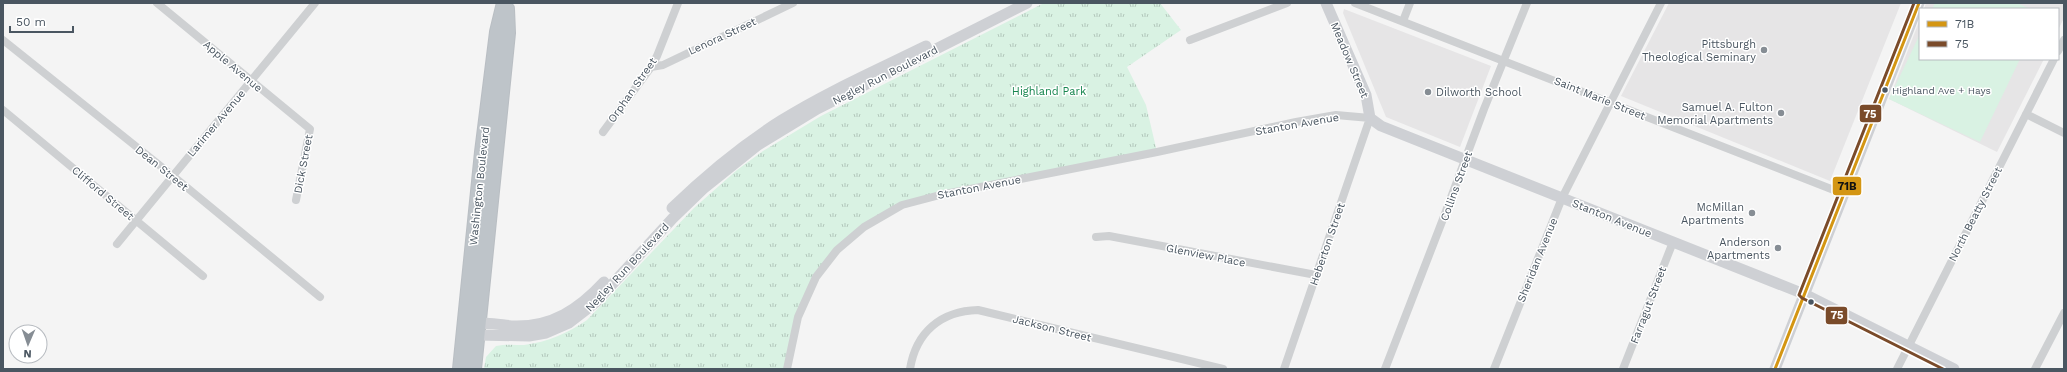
<svg xmlns="http://www.w3.org/2000/svg" width="2067" height="372" font-family="'Work Sans',sans-serif">
  <style>
    .education { fill: #e6e5e6 }
    .green { fill: #d9f2e3 }
    .park { fill: url(#park-tufts) }
    .lines { fill: none; stroke-linecap: round; stroke-linejoin: round }
    .highway-casing { stroke: #b9bec3; stroke-width: 16 }
    .street { stroke: #ced0d2; stroke-width: 8 }
    .secondary { stroke: #ced0d4; stroke-width: 11 }
    .highway { stroke: #bec4c9; stroke-width: 14 }
    .bus-1-casing { stroke: #fff; stroke-width: 6 }
    .bus-2-casing { stroke: #fff; stroke-width: 6 }
    .bus-1 { stroke: #d49613; stroke-width: 3 }
    .bus-2 { stroke: #7a4b2a; stroke-width: 3 }
    .poi-dot { fill: #868d94; stroke: #fff; stroke-width: 1.5 }
    .bus-dot { fill: #4a5661; stroke: #fff; stroke-width: 1.5 }
    .labels { text-anchor: middle; stroke-width: 3; stroke-linejoin: round; paint-order: stroke }
    .bus-label { font-size: 10px; fill: #4a5661; stroke: #fff; text-anchor: start }
    .street-label { font-size: 11px; fill: #4a5661; stroke: #fff }
    .poi-label { font-size: 11px; fill: #4a5661; stroke: #fff; text-anchor: end }
    .park-label { font-size: 11px; fill: #17864f; stroke: #fff }
    .line-badge { stroke: #fff; stroke-width: 1.5 }
    .badge-label { font-size: 11px; text-anchor: middle; font-weight: bold; fill: #fff }
    .pale-badge-label { font-size: 11px; text-anchor: middle; font-weight: bold; fill: #111 }
  </style>
  <defs>
    <pattern id="park-tufts" width="24" height="20" patternUnits="userSpaceOnUse"><rect width="24" height="20" fill="#d9f2e3"/><path d="M3 7l-1-3M5 7V3M7 7l1-3M15 17l-1-3M17 17v-4M19 17l1-3" fill="none" stroke="#b2c7bb"/></pattern>
  </defs>
  <rect width="100%" height="100%" fill="#f4f4f4"/>
  <path class="education" d="M 1669,3 L 1901,3 L 1830,181 L 1621,96 Z
    M 1926,3 L 2064,3 L 2064,18 L 2058,30 L 2058,9 L 1924,9 Z
    M 1344,9 L 1491,66 L 1460,147 L 1386,117 L 1343,13 Z
    M 1920,19 L 1920,59 L 2044,59 L 1997,152 L 1889,99 Z"/>
  <path class="green" d="M 1935,3 L 2017,3 L 2030,9 L 1932,9 Z
    M 1920,34 L 1920,59 L 2020,59 L 1980,142 L 1889,99 Z"/>
  <path class="park" d="M 1044,3 L 1160,3 L 1181,30 L 1127,67 L 1146,105 L 1157,152 L 902,205 L 864,227 L 816,277 L 798,317 L 787,369 L 484,369 L 486,357 L 496,346 C 505,344 515,345 524,345 C 548,342 568,333 587,320 L 694,208 L 737,170 L 763,151 L 821,116 Z"/>
  <g class="lines">
    <defs>
      <path id="highway" d="M 460,369 L 482,152 L 497,32 L 504,3
        M 474,369 L 508,33 L 507,9"/>
    </defs>
    <use href="#highway" class="highway-casing"/>
    <path class="street" d="M 157,3 L 310,129 L 296,200
      M 1355,3 L 1844,194
      M 1403,21 L 1410,3
      M 3,40 L 173,176 L 320,297
      M 1190,40 L 1287,3
      M 2058,51 L 2064,40
      M 651,67 L 663,65 L 793,3
      M 3,110 L 203,276
      M 2026,114 L 2064,133
      M 603,132 L 651,67 L 657,56 L 678,3
      M 1096,237 L 1109,236 L 1316,275
      M 117,244 L 315,3
      M 787,369 L 798,317 L 816,277 L 837,250 L 864,227 L 902,205 L 940,195 L 1157,152 L 1296,122 L 1336,115 L 1370,118 L 1284,369
      M 910,369 C 916,332 941,311 978,310 L 1223,369
      M 1385,369 L 1443,219 L 1484,109 L 1527,3
      M 1494,369 L 1562,198 L 1661,3
      M 1623,369 L 1673,242
      M 1897,369 L 2054,59
      M 2035,369 L 2064,313"/>
    <path class="secondary" d="M 1326,3 L 1366,95 L 1370,118 L 1381,126 L 1804,294 L 1954,369
      M 672,208 C 706,175 742,145 782,120 C 827,92 877,70 926,46
      M 471,325 C 485,321 500,325 514,326 C 552,327 579,309 604,282
      M 472,331 L 478,335 L 529,336 L 546,333 L 569,323 L 595,303 L 673,218 L 703,189 L 758,145 L 817,109 L 1027,3
      M 1775,369 L 1919,3"/>
    <use href="#highway" class="highway"/>
    <defs>
      <path id="bus-1" d="M 1775,369 L 1919,3"/>
      <path id="bus-2" d="M 1914,3 L 1799,295 L 1802,298 L 1943,369"/>
    </defs>
    <use href="#bus-1" class="bus-1-casing"/>
    <use href="#bus-2" class="bus-2-casing"/>
    <use href="#bus-1" class="bus-1"/>
    <use href="#bus-2" class="bus-2"/>
  </g>
  <g class="poi-dot">
    <circle cx="1764" cy="50" r="4"/>
    <circle cx="1428" cy="92" r="4"/>
    <circle cx="1781" cy="113" r="4"/>
    <circle cx="1752" cy="213" r="4"/>
    <circle cx="1778" cy="248" r="4"/>
  </g>
  <g class="bus-dot">
    <circle cx="1885" cy="90" r="3.5"/>
    <circle cx="1811" cy="302" r="3.5"/>
  </g>
  <g class="labels">
    <g class="bus-label">
      <text x="1892" y="94">Highland Ave + Hays</text>
    </g>
    <g class="street-label">
      <text transform="translate(722 36) rotate(-25)" y="4">Lenora Street</text>
      <text transform="translate(1350 60) rotate(67)" y="4">Meadow Street</text>
      <text transform="translate(233 66) rotate(40)" y="4">Apple Avenue</text>
      <text transform="translate(885 75) rotate(-27)" y="4">Negley Run Boulevard</text>
      <text transform="translate(632 90) rotate(-55)" y="4">Orphan Street</text>
      <text transform="translate(1600 98) rotate(22)" y="4">Saint Marie Street</text>
      <text transform="translate(216 123) rotate(-50)" y="4">Larimer Avenue</text>
      <text transform="translate(1297 124) rotate(-10)" y="4">Stanton Avenue</text>
      <text transform="translate(303 164) rotate(-79)" y="4">Dick Street</text>
      <text transform="translate(162 168) rotate(39)" y="4">Dean Street</text>
      <text transform="translate(479 186) rotate(-84)" y="4">Washington Boulevard</text>
      <text transform="translate(1456 186) rotate(-70)" y="4">Collins Street</text>
      <text transform="translate(979 187) rotate(-11)" y="4">Stanton Avenue</text>
      <text transform="translate(103 193) rotate(40)" y="4">Clifford Street</text>
      <text transform="translate(1975 214) rotate(-63)" y="4">North Beatty Street</text>
      <text transform="translate(1612 218) rotate(22)" y="4">Stanton Avenue</text>
      <text transform="translate(1327 244) rotate(-71)" y="4">Heberton Street</text>
      <text transform="translate(1206 255) rotate(11)" y="4">Glenview Place</text>
      <text transform="translate(1537 260) rotate(-68)" y="4">Sheridan Avenue</text>
      <text transform="translate(627 267) rotate(-47)" y="4">Negley Run Boulevard</text>
      <text transform="translate(1648 305) rotate(-69)" y="4">Farragut Street</text>
      <text transform="translate(1052 328) rotate(14)" y="4">Jackson Street</text>
    </g>
    <g class="poi-label">
      <text x="1756" y="48">Pittsburgh<tspan x="1756" dy="13">Theological Seminary</tspan></text>
      <text x="1436" y="96" text-anchor="start">Dilworth School</text>
      <text x="1773" y="111">Samuel A. Fulton<tspan x="1773" dy="13">Memorial Apartments</tspan></text>
      <text x="1744" y="211">McMillan<tspan x="1744" dy="13">Apartments</tspan></text>
      <text x="1770" y="246">Anderson<tspan x="1770" dy="13">Apartments</tspan></text>
    </g>
    <g class="park-label">
      <text x="1049" y="95">Highland Park</text>
    </g>
  </g>
  <g class="line-badge">
    <rect x="1859" y="104" width="23" height="19" rx="4" fill="#7a4b2a"/>
    <rect x="1832" y="176" width="30" height="20" rx="4" fill="#d49613"/>
    <rect x="1825" y="306" width="23" height="19" rx="4" fill="#7a4b2a"/>
  </g>
  <g class="badge-label">
    <text x="1870" y="118">75</text>
    <text x="1837" y="319">75</text>
  </g>
  <g class="pale-badge-label">
    <text x="1847" y="190">71B</text>
  </g>
  <rect width="2067" height="372" fill="none" stroke="#4a5661" stroke-width="8"/>
  <rect x="1919" y="8" width="140" height="52" fill="#ffffff" stroke="#b7bbc0"/>
  <rect x="1927" y="21" width="20" height="6" fill="#d49613" stroke="#b7bbc0"/>
  <text x="1955" y="28" font-size="12" fill="#4a5661">71B</text>
  <rect x="1927" y="41" width="20" height="6" fill="#7a4b2a" stroke="#b7bbc0"/>
  <text x="1955" y="48" font-size="12" fill="#4a5661">75</text>
  <g transform="translate(28 344) rotate(182)"><circle r="19" fill="#ffffff" stroke="#b7bbc0"/>
  <path d="M0-3L7 15L0 10L-7 15Z" fill="#868d94"/>
  <text y="-6" font-size="11" font-weight="bold" text-anchor="middle" fill="#4a5661">N</text>
  </g>
  <path d="M10 26v6h63v-6" fill="none" stroke="#4a5661" stroke-width="2"/>
  <text x="16" y="26" font-size="12" fill="#4a5661" stroke="#ffffff" stroke-width="3" paint-order="stroke">50 m</text>
</svg>
